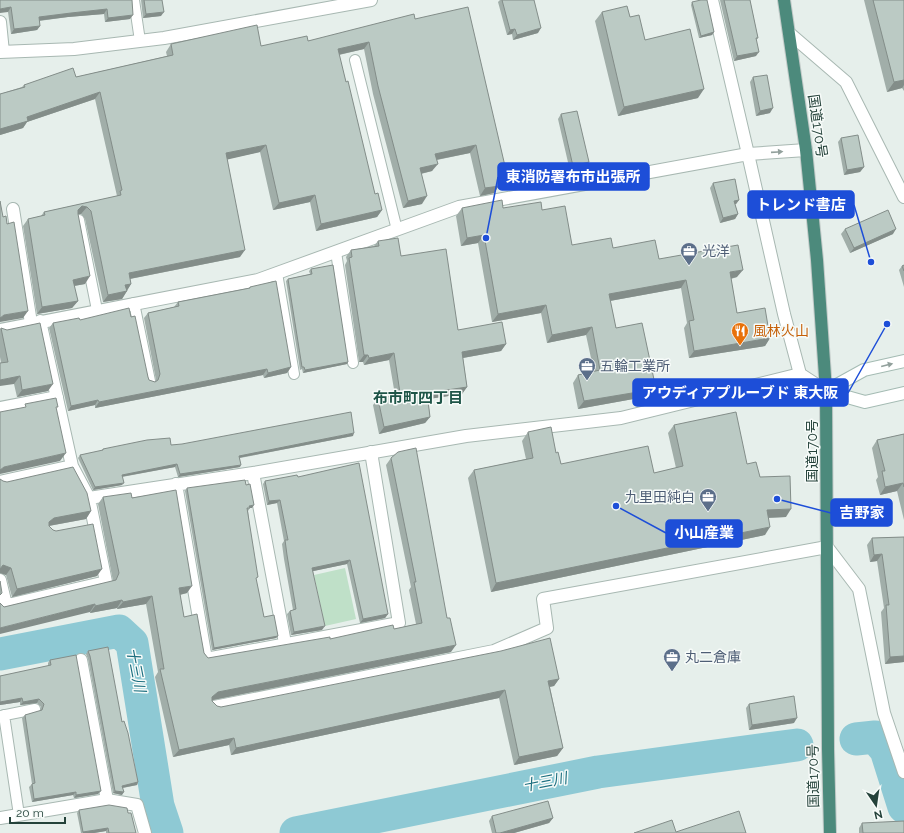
<svg xmlns="http://www.w3.org/2000/svg" width="904" height="833" font-family="Raleway,'Noto Sans JP',sans-serif">
  <style>
    .green { fill: #bfe0c8 }
    .lines { fill: none; stroke-linecap: round; stroke-linejoin: round }
    .river { stroke: #8ec9d4; stroke-width: 33 }
    .service-casing { stroke: #a8b8b2; stroke-width: 12 }
    .minor-casing { stroke: #a8b8b2; stroke-width: 14 }
    .tertiary-casing { stroke: #a8b8b2; stroke-width: 14 }
    .secondary-casing { stroke: #a4bbb3; stroke-width: 14 }
    .trunk-casing { stroke: #c2cac8; stroke-width: 14 }
    .service { stroke: #fff; stroke-width: 10 }
    .minor { stroke: #fff; stroke-width: 12 }
    .tertiary { stroke: #fff; stroke-width: 12 }
    .secondary { stroke: #fff; stroke-width: 12 }
    .trunk { stroke: #4c8a7c; stroke-width: 12 }
    .wall { fill: #a1aea9 }
    .shaded-wall { fill: #838d89 }
    .building { fill: #bbcac4; stroke: #838d89 }
    .oneway { fill: #92a09c }
    .labels { text-anchor: middle; stroke-width: 3; stroke-linejoin: round; paint-order: stroke }
    .street-label { font-size: 14px; fill: #24423a; stroke: #f7fbf9 }
    .service-label { font-size: 14px; fill: #4e5e75; stroke: #f7fbf9; text-anchor: start }
    .food-label { font-size: 14px; fill: #c56008; stroke: #f7fbf9; text-anchor: start }
    .neighbourhood-label { font-size: 15px; font-weight: bold; fill: #1f5548; stroke: #f7fbf9 }
    .water-label { font-size: 15px; font-style: italic; fill: #1c6f80; stroke: #f7fbf9 }
    .leader { fill: none; stroke: #1d4ed8; stroke-width: 1.5 }
    .callout-dot { fill: #1d4ed8; stroke: #f7fbf9; stroke-width: 1.5 }
    .callout { fill: #1d4ed8; stroke: #1d4ed8; stroke-width: 1.5 }
    .callout-label { font-size: 15px; text-anchor: middle; font-weight: bold; fill: #fff }
  </style>
  <rect width="100%" height="100%" fill="#e6efeb"/>
  <path class="green" d="M 345,568 L 356,619 L 325,626 L 314,575 Z"/>
  <g class="lines">
    <path class="river" d="M 0,654 L 119,631 L 132,643 L 158,806 L 167,833
      M 856,739 L 875,737 L 886,750 L 904,807
      M 296,833 L 598,772 L 797,745"/>
    <defs>
      <path id="service" d="M 134,0 L 140,41
        M 355,60 L 397,230
        M 79,220 L 97,310
        M 336,252 L 353,363
        M 277,273 L 294,374
        M 134,303 L 150,381
        M 4,715 L 19,815
        M 0,716 L 35,709"/>
      <path id="minor" d="M 712,0 L 748,154 L 806,150
        M 0,22 L 3,52
        M 789,33 L 846,82 L 904,197
        M 0,52 L 74,49 L 164,38 L 371,0
        M 13,209 L 31,323
        M 0,408 L 57,397
        M 253,473 L 285,643
        M 0,482 L 72,466
        M 176,484 L 206,659 L 399,623 L 371,452
        M 89,498 L 253,473 L 466,436 L 621,418 L 800,374
        M 0,580 L 6,605
        M 0,607 L 106,582 L 89,498 L 72,466 L 40,321
        M 81,660 L 107,800
        M 214,707 L 494,651 L 547,628 L 543,599 L 827,547 L 859,589 L 884,713 L 904,772"/>
      <path id="tertiary" d="M 0,330 L 258,280 L 459,207 L 748,154 L 784,314 L 800,374 L 826,391
        M 0,818 L 107,800 L 137,805 L 145,833"/>
      <path id="secondary" d="M 826,391 L 864,370 L 904,361
        M 826,391 L 865,402 L 904,393"/>
      <path id="trunk" d="M 784,0 L 806,150 L 817,260 L 826,391 L 828,749 L 830,833"/>
    </defs>
    <use href="#service" class="service-casing"/>
    <use href="#minor" class="minor-casing"/>
    <use href="#tertiary" class="tertiary-casing"/>
    <use href="#secondary" class="secondary-casing"/>
    <use href="#trunk" class="trunk-casing"/>
    <use href="#service" class="service"/>
    <use href="#minor" class="minor"/>
    <use href="#tertiary" class="tertiary"/>
    <use href="#secondary" class="secondary"/>
    <use href="#trunk" class="trunk"/>
  </g>
  <path class="wall" d="M 0,0 L 132,0 L 130,19 L 105,22 L 104,14 L 68,17 L 39,21 L 40,26 L 37,30 L 11,34 L 8,12 Z
    M 141,0 L 162,0 L 161,16 L 143,18 Z
    M 500,0 L 534,0 L 538,33 L 513,40 L 512,34 L 507,35 L 498,2 Z
    M 720,0 L 750,0 L 758,38 L 756,40 L 756,56 L 734,61 Z
    M 864,0 L 904,0 L 904,91 L 902,88 L 887,92 Z
    M 692,2 L 714,32 L 712,35 L 699,38 L 691,5 Z
    M 602,12 L 630,17 L 645,40 L 698,98 L 618,116 L 595,21 Z
    M 415,19 L 508,179 L 502,186 L 498,187 L 494,193 L 480,196 L 470,153 L 437,160 L 432,171 L 421,174 L 422,204 L 403,208 L 373,94 L 364,49 L 339,55 L 346,82 L 375,194 L 382,210 L 377,217 L 316,231 L 310,202 L 273,210 L 260,152 L 227,159 L 240,257 L 130,279 L 131,284 L 122,299 L 103,302 L 85,219 L 81,214 L 78,214 L 85,284 L 74,286 L 78,301 L 72,308 L 37,314 L 23,226 L 28,219 L 41,216 L 44,212 L 117,196 L 95,99 L 27,122 L 23,128 L 0,135 L 0,94 L 22,87 L 24,85 L 76,77 L 167,56 L 166,52 L 171,44 L 261,46 L 308,41 Z
    M 753,77 L 770,113 L 756,116 L 750,82 Z
    M 561,114 L 585,167 L 570,171 L 558,119 Z
    M 841,138 L 864,167 L 860,172 L 844,175 L 838,142 Z
    M 713,183 L 739,200 L 736,204 L 735,204 L 738,214 L 735,219 L 720,223 L 710,188 Z
    M 462,208 L 503,208 L 542,210 L 572,245 L 613,248 L 737,277 L 731,279 L 737,313 L 770,338 L 765,346 L 689,358 L 684,328 L 687,323 L 681,288 L 610,301 L 616,328 L 650,396 L 578,409 L 573,383 L 578,375 L 594,372 L 586,335 L 547,343 L 541,313 L 492,322 L 478,243 L 461,246 L 456,216 Z
    M 845,229 L 893,234 L 850,253 L 841,234 Z
    M 378,241 L 401,256 L 458,330 L 506,344 L 501,351 L 463,358 L 467,387 L 462,394 L 428,399 L 430,417 L 425,423 L 379,434 L 373,405 L 378,399 L 395,395 L 389,360 L 364,365 L 363,362 L 359,362 L 345,265 L 347,261 L 346,257 L 351,250 L 374,246 Z
    M 904,265 L 904,287 L 899,270 L 902,266 Z
    M 311,269 L 347,364 L 303,373 L 302,369 L 300,370 L 286,281 L 288,279 L 310,274 L 309,271 Z
    M 250,287 L 291,367 L 287,373 L 264,378 L 263,375 L 95,408 L 95,405 L 68,411 L 49,328 L 53,323 L 80,320 L 131,317 L 148,377 L 149,380 L 155,382 L 156,381 L 156,380 L 144,318 L 148,313 L 174,307 L 178,302 L 248,289 Z
    M 1,328 L 48,391 L 17,397 L 14,384 L 1,363 L 0,357 L 0,329 Z
    M 674,425 L 747,464 L 760,477 L 786,517 L 768,518 L 765,535 L 491,592 L 468,478 L 474,470 L 526,459 L 522,441 L 528,432 L 556,453 L 561,464 L 654,473 L 676,468 L 668,433 Z
    M 904,434 L 904,520 L 897,491 L 880,495 L 876,480 L 878,477 L 872,448 L 877,440 Z
    M 353,436 L 240,458 L 240,467 L 178,477 L 175,467 L 122,477 L 122,485 L 93,490 L 78,458 L 80,455 L 101,451 L 103,449 Z
    M 391,458 L 451,652 L 213,700 L 212,701 L 217,706 L 221,707 L 559,679 L 554,686 L 550,687 L 563,748 L 557,756 L 514,765 L 499,698 L 231,755 L 229,745 L 173,757 L 155,677 L 158,672 L 146,604 L 117,609 L 117,608 L 90,613 L 90,612 L 4,607 L 113,581 L 98,504 L 103,497 L 132,498 L 187,593 L 180,595 L 184,617 L 204,653 L 208,658 L 394,629 L 416,624 L 409,590 L 411,587 L 386,465 Z
    M 298,477 L 388,614 L 385,618 L 360,623 L 347,564 L 313,571 L 322,630 L 291,635 L 287,614 L 290,611 L 293,610 L 284,559 L 282,544 L 284,541 L 277,503 L 267,505 L 263,484 L 265,481 Z
    M 0,479 L 3,481 L 91,511 L 86,519 L 49,526 L 53,530 L 97,576 L 12,597 L 6,575 L 0,573 Z
    M 187,488 L 252,508 L 250,508 L 248,511 L 256,580 L 264,617 L 278,636 L 276,638 L 212,650 L 185,491 Z
    M 904,537 L 904,662 L 885,664 L 881,612 L 884,608 L 877,561 L 870,562 L 867,545 L 872,538 Z
    M 88,651 L 122,722 L 138,782 L 137,785 L 123,788 L 122,795 L 113,793 L 88,659 L 86,654 Z
    M 50,660 L 98,794 L 74,798 L 73,795 L 32,802 L 29,787 L 32,784 L 22,718 L 25,715 L 40,711 L 41,707 L 37,703 L 20,705 L 20,702 L 0,705 L 0,676 L 48,666 L 48,663 Z
    M 749,704 L 794,723 L 749,730 L 746,708 Z
    M 79,810 L 128,813 L 136,833 L 106,833 L 106,831 L 94,833 L 81,833 L 77,813 Z
    M 492,816 L 553,818 L 549,823 L 514,833 L 492,833 L 489,821 Z
    M 862,823 L 904,833 L 859,833 L 859,828 Z"/>
  <path class="shaded-wall" d="M 11,7 L 8,12 L 0,13 L 0,9 Z
    M 107,9 L 104,14 L 68,17 L 36,21 L 39,17 L 71,13 Z
    M 164,12 L 161,16 L 143,18 L 146,14 Z
    M 133,15 L 130,19 L 105,22 L 108,18 Z
    M 40,26 L 37,30 L 11,34 L 14,29 Z
    M 541,28 L 538,33 L 513,40 L 517,35 Z
    M 515,29 L 512,34 L 507,35 L 510,30 Z
    M 714,32 L 712,35 L 699,38 L 701,36 Z
    M 369,42 L 364,49 L 333,56 L 338,49 Z
    M 759,52 L 756,56 L 734,61 L 737,56 Z
    M 904,80 L 904,85 L 902,88 L 887,92 L 894,82 Z
    M 704,89 L 698,98 L 618,116 L 624,107 Z
    M 100,92 L 95,99 L 27,122 L 23,128 L 0,135 L 0,129 L 27,117 Z
    M 773,108 L 770,113 L 756,116 L 760,111 Z
    M 266,145 L 260,152 L 221,161 L 226,153 Z
    M 476,145 L 470,153 L 430,161 L 435,154 Z
    M 589,162 L 585,167 L 570,171 L 573,166 Z
    M 438,164 L 432,171 L 415,175 L 420,168 Z
    M 864,167 L 860,172 L 844,175 L 847,170 Z
    M 508,179 L 502,186 L 498,187 L 494,193 L 480,196 L 485,188 L 499,181 Z
    M 315,195 L 310,202 L 273,210 L 279,203 Z
    M 427,196 L 422,204 L 403,208 L 408,201 Z
    M 739,200 L 736,204 L 731,205 L 734,201 Z
    M 82,206 L 87,207 L 81,214 L 77,214 L 78,210 Z
    M 382,210 L 377,217 L 316,231 L 321,224 Z
    M 738,214 L 735,219 L 720,223 L 723,218 Z
    M 896,229 L 893,234 L 850,253 L 854,248 Z
    M 484,235 L 478,243 L 461,246 L 467,238 Z
    M 245,250 L 240,257 L 124,280 L 129,273 Z
    M 743,270 L 737,277 L 724,280 L 730,272 Z
    M 90,276 L 85,284 L 68,287 L 73,280 Z
    M 686,280 L 681,288 L 604,302 L 609,294 Z
    M 131,284 L 126,292 L 125,285 Z
    M 127,291 L 122,299 L 103,302 L 108,295 Z
    M 78,301 L 72,308 L 37,314 L 42,307 Z
    M 546,305 L 541,313 L 492,322 L 498,314 Z
    M 28,311 L 23,318 L 0,322 L 0,318 L 4,315 Z
    M 592,327 L 586,335 L 547,343 L 552,335 Z
    M 770,338 L 765,346 L 689,358 L 694,351 Z
    M 506,344 L 501,351 L 457,359 L 462,352 Z
    M 394,353 L 389,360 L 364,365 L 369,358 Z
    M 364,355 L 368,355 L 363,362 L 359,362 Z
    M 348,362 L 347,364 L 303,373 L 305,370 Z
    M 291,367 L 287,373 L 264,378 L 268,373 Z
    M 267,369 L 263,375 L 95,408 L 99,402 Z
    M 20,376 L 14,384 L 0,386 L 0,380 Z
    M 53,384 L 48,391 L 17,397 L 22,390 Z
    M 467,387 L 462,394 L 422,400 L 427,393 Z
    M 656,389 L 650,396 L 578,409 L 584,401 Z
    M 98,400 L 95,405 L 68,411 L 71,406 Z
    M 430,417 L 425,423 L 379,434 L 384,427 Z
    M 354,433 L 353,436 L 238,458 L 239,456 Z
    M 66,453 L 60,461 L 0,474 L 0,470 L 4,467 Z
    M 177,464 L 175,467 L 120,477 L 122,475 Z
    M 241,465 L 240,467 L 178,477 L 180,474 Z
    M 124,483 L 122,485 L 93,490 L 95,487 Z
    M 903,483 L 897,491 L 880,495 L 885,487 Z
    M 280,500 L 277,503 L 267,505 L 269,501 Z
    M 254,505 L 252,508 L 247,508 L 249,506 Z
    M 791,509 L 786,517 L 761,518 L 767,510 Z
    M 91,511 L 86,519 L 48,526 L 49,522 L 54,518 Z
    M 770,527 L 765,535 L 491,592 L 496,583 Z
    M 882,554 L 877,561 L 870,562 L 874,555 Z
    M 350,560 L 347,564 L 309,572 L 312,568 Z
    M 3,565 L 11,568 L 6,575 L 0,573 L 0,569 Z
    M 102,569 L 97,576 L 12,597 L 17,589 Z
    M 192,586 L 187,593 L 174,596 L 179,588 Z
    M 152,596 L 146,604 L 117,609 L 123,602 Z
    M 122,600 L 117,608 L 90,613 L 95,606 Z
    M 95,604 L 90,612 L 0,634 L 0,628 Z
    M 388,614 L 385,618 L 360,623 L 363,619 Z
    M 325,626 L 322,630 L 291,635 L 294,632 Z
    M 278,636 L 276,638 L 212,650 L 214,648 Z
    M 456,645 L 451,652 L 213,700 L 207,704 L 212,697 L 218,692 Z
    M 904,656 L 904,662 L 885,664 L 890,657 Z
    M 559,679 L 554,686 L 543,688 L 548,681 Z
    M 505,690 L 499,698 L 231,755 L 236,748 Z
    M 22,698 L 20,702 L 0,705 L 0,702 Z
    M 39,699 L 37,703 L 20,705 L 23,702 Z
    M 797,718 L 794,723 L 749,730 L 752,725 Z
    M 234,738 L 229,745 L 173,757 L 179,750 Z
    M 563,748 L 557,756 L 514,765 L 519,757 Z
    M 138,782 L 137,785 L 121,788 L 122,786 Z
    M 101,791 L 98,794 L 74,798 L 76,795 Z
    M 115,791 L 124,792 L 122,795 L 113,793 Z
    M 76,792 L 73,795 L 32,802 L 34,799 Z
    M 553,818 L 549,823 L 514,833 L 500,833 Z
    M 108,828 L 106,831 L 94,833 L 83,833 L 83,832 Z"/>
  <path class="building" d="M 0,0 L 132,0 L 133,15 L 108,18 L 107,9 L 71,13 L 39,17 L 40,26 L 14,29 L 11,7 L 0,9 Z
    M 144,0 L 162,0 L 164,12 L 146,14 Z
    M 502,0 L 534,0 L 541,28 L 517,35 L 515,29 L 510,30 Z
    M 701,0 L 707,0 L 714,32 L 701,36 L 692,2 Z
    M 724,0 L 750,0 L 758,38 L 756,38 L 759,52 L 737,56 Z
    M 873,0 L 904,0 L 904,80 L 894,82 Z
    M 627,6 L 630,17 L 639,15 L 645,40 L 690,29 L 704,89 L 624,107 L 602,12 Z
    M 468,7 L 508,179 L 499,181 L 500,186 L 485,188 L 476,145 L 435,154 L 438,164 L 420,168 L 427,196 L 408,201 L 378,86 L 369,42 L 338,49 L 346,82 L 348,81 L 375,194 L 378,193 L 382,210 L 321,224 L 315,195 L 279,203 L 266,145 L 226,153 L 245,250 L 129,273 L 131,284 L 125,285 L 127,291 L 108,295 L 91,211 L 87,207 L 82,206 L 78,210 L 78,214 L 90,276 L 73,280 L 78,301 L 42,307 L 28,219 L 45,215 L 44,212 L 121,195 L 120,191 L 122,190 L 100,92 L 27,117 L 28,121 L 0,129 L 0,94 L 25,87 L 24,85 L 73,68 L 76,77 L 173,55 L 171,44 L 257,25 L 261,46 L 307,36 L 308,41 L 414,14 L 415,19 Z
    M 767,75 L 773,108 L 760,111 L 753,77 Z
    M 577,111 L 589,162 L 573,166 L 561,114 Z
    M 858,135 L 864,167 L 847,170 L 841,138 Z
    M 735,179 L 739,200 L 734,201 L 738,214 L 723,218 L 713,183 Z
    M 502,200 L 503,208 L 541,202 L 542,210 L 565,206 L 572,245 L 611,238 L 613,248 L 655,240 L 659,259 L 738,245 L 743,270 L 730,272 L 737,313 L 765,308 L 770,338 L 694,351 L 689,321 L 694,320 L 686,280 L 609,294 L 616,328 L 642,323 L 656,389 L 584,401 L 578,375 L 600,370 L 592,327 L 552,335 L 546,305 L 498,314 L 484,235 L 467,238 L 462,208 Z
    M 0,201 L 3,217 L 6,216 L 7,224 L 14,222 L 28,311 L 4,315 L 0,318 Z
    M 888,210 L 896,229 L 854,248 L 845,229 Z
    M 398,238 L 401,256 L 446,249 L 458,330 L 502,322 L 506,344 L 462,352 L 467,387 L 427,393 L 430,417 L 384,427 L 378,399 L 400,393 L 394,353 L 369,358 L 368,355 L 364,355 L 349,258 L 352,257 L 351,250 L 379,246 L 378,241 Z
    M 333,265 L 348,362 L 305,370 L 304,367 L 302,367 L 288,279 L 312,274 L 311,269 Z
    M 904,265 L 904,271 L 902,266 Z
    M 276,281 L 291,367 L 268,373 L 267,369 L 99,402 L 98,400 L 71,406 L 53,323 L 79,318 L 80,320 L 129,308 L 131,317 L 135,316 L 148,377 L 149,380 L 155,382 L 158,380 L 160,374 L 148,313 L 179,306 L 178,302 L 250,288 L 250,287 Z
    M 40,323 L 53,384 L 22,390 L 20,376 L 0,380 L 0,363 L 8,362 L 1,328 L 7,330 Z
    M 56,398 L 58,407 L 56,407 L 66,453 L 4,467 L 0,470 L 0,412 L 26,407 L 25,404 Z
    M 351,412 L 354,433 L 239,456 L 241,465 L 180,474 L 177,464 L 122,475 L 124,483 L 95,487 L 80,455 L 103,450 L 103,449 L 147,440 L 170,438 L 171,445 L 182,444 Z
    M 736,412 L 747,464 L 756,462 L 760,477 L 790,476 L 791,509 L 767,510 L 770,527 L 496,583 L 474,470 L 533,458 L 528,432 L 551,427 L 556,453 L 558,452 L 561,464 L 648,446 L 654,473 L 683,466 L 674,425 Z
    M 904,434 L 904,487 L 903,483 L 885,487 L 882,471 L 885,471 L 877,440 Z
    M 416,448 L 447,618 L 450,618 L 456,645 L 218,692 L 212,697 L 212,701 L 217,706 L 221,707 L 501,651 L 550,638 L 559,679 L 548,681 L 563,748 L 519,757 L 505,690 L 236,748 L 234,738 L 179,750 L 160,669 L 164,669 L 152,596 L 123,602 L 122,600 L 95,606 L 95,604 L 0,628 L 0,603 L 4,607 L 116,580 L 119,573 L 103,497 L 131,493 L 132,498 L 176,490 L 192,586 L 179,588 L 184,617 L 197,614 L 204,653 L 208,658 L 330,637 L 330,639 L 393,625 L 394,629 L 422,623 L 414,582 L 416,582 L 391,458 L 398,452 Z
    M 359,463 L 388,614 L 363,619 L 350,560 L 312,568 L 325,626 L 294,632 L 290,611 L 296,609 L 287,555 L 285,540 L 288,540 L 280,500 L 269,501 L 265,481 L 297,475 L 298,477 Z
    M 73,467 L 87,493 L 91,511 L 54,518 L 49,522 L 49,526 L 53,530 L 56,531 L 93,524 L 102,569 L 17,589 L 11,568 L 3,565 L 0,569 L 0,479 L 3,481 L 7,482 Z
    M 245,480 L 246,485 L 250,484 L 254,505 L 249,506 L 250,508 L 247,508 L 258,577 L 256,578 L 264,617 L 274,615 L 278,636 L 214,648 L 187,488 Z
    M 904,537 L 904,656 L 890,657 L 886,605 L 889,605 L 882,554 L 874,555 L 872,538 Z
    M 0,581 L 2,593 L 0,595 Z
    M 108,647 L 122,722 L 124,721 L 128,733 L 138,782 L 122,786 L 124,792 L 115,791 L 90,656 L 88,651 Z
    M 76,655 L 101,791 L 76,795 L 76,792 L 34,799 L 32,784 L 35,783 L 25,715 L 42,710 L 44,704 L 39,699 L 23,702 L 22,698 L 0,702 L 0,676 L 51,665 L 50,660 Z
    M 794,696 L 797,718 L 752,725 L 749,704 Z
    M 548,801 L 553,818 L 500,833 L 496,833 L 492,816 Z
    M 109,805 L 127,808 L 128,813 L 131,813 L 136,833 L 109,833 L 108,828 L 83,832 L 79,810 Z
    M 739,811 L 746,833 L 634,833 L 672,820 L 676,832 Z
    M 904,821 L 904,833 L 863,833 L 862,823 Z"/>
  <defs><path id="oneway-solid" d="M-6-.8H1V-3.2L6.5 0L1 3.2V.8H-6Z"/></defs>
  <g class="oneway">
    <use href="#oneway-solid" transform="translate(777 152) rotate(-4)"/>
    <use href="#oneway-solid" transform="translate(887 365) rotate(-14)"/>
  </g>
  <defs>
    <symbol id="office-pin" viewBox="-11 -11 22 30"><path d="M0 17L-7.5 6A9.5 9.5 0 1 1 7.5 6Z" fill="#5c6f8a" stroke="#f7fbf9"/><path d="M-6-3h4V-5.5h4V-3h4V5H-6ZM-1-4.5V-3h2v-1.5ZM-6 0V1H6V0Z" fill="#fff"/></symbol>
    <symbol id="restaurant-pin" viewBox="-11 -11 22 30"><path d="M0 17L-7.5 6A9.5 9.5 0 1 1 7.5 6Z" fill="#e8710a" stroke="#f7fbf9"/><path d="M-5-6h1v4h1v-4h1v4h1v-4h1v5L-1.5 .5V6h-2V.5L-5-1ZM5-6V6H3V1.5H1.5Q1.5-4 5-6Z" fill="#fff"/></symbol>
  </defs>
  <g fill-rule="evenodd">
    <use href="#office-pin" x="679" y="241" width="20" height="27"/>
    <use href="#restaurant-pin" x="730" y="321" width="20" height="27"/>
    <use href="#office-pin" x="577" y="356" width="20" height="27"/>
    <use href="#office-pin" x="698" y="487" width="20" height="27"/>
    <use href="#office-pin" x="662" y="647" width="20" height="27"/>
  </g>
  <g class="labels">
    <g class="street-label">
      <text transform="translate(818 126) rotate(82)" y="5">国道170号</text>
      <text transform="translate(812 451) rotate(-90)" y="5">国道170号</text>
      <text transform="translate(813 776) rotate(-91)" y="5">国道170号</text>
    </g>
    <g class="service-label">
      <text x="702" y="256">光洋</text>
      <text x="600" y="371">五輪工業所</text>
      <text x="695" y="502" text-anchor="end">九里田純白</text>
      <text x="685" y="662">丸二倉庫</text>
    </g>
    <g class="food-label">
      <text x="753" y="336">風林火山</text>
    </g>
    <g class="neighbourhood-label">
      <text x="418" y="403">布市町四丁目</text>
    </g>
    <g class="water-label">
      <text transform="translate(136 670) rotate(79)" y="5">十三川</text>
      <text transform="translate(545 782) rotate(-11)" y="5">十三川</text>
    </g>
  </g>
  <path class="leader" d="M486 238L498 177M871 262L854 205M887 324L848 393M777 499L831 513M616 506L666 533"/>
  <g class="callout-dot">
    <circle cx="486" cy="238" r="4"/>
    <circle cx="871" cy="262" r="4"/>
    <circle cx="887" cy="324" r="4"/>
    <circle cx="777" cy="499" r="4"/>
    <circle cx="616" cy="506" r="4"/>
  </g>
  <g class="callout">
    <rect x="498" y="163" width="151" height="27" rx="4"/>
    <rect x="748" y="191" width="106" height="27" rx="4"/>
    <rect x="633" y="379" width="215" height="27" rx="4"/>
    <rect x="831" y="499" width="61" height="27" rx="4"/>
    <rect x="666" y="520" width="76" height="27" rx="4"/>
  </g>
  <g class="callout-label">
    <text x="573" y="182">東消防署布市出張所</text>
    <text x="801" y="210">トレンド書店</text>
    <text x="740" y="398">アウディアプルーブド 東大阪</text>
    <text x="862" y="518">吉野家</text>
    <text x="704" y="538">小山産業</text>
  </g>
  <g transform="translate(876 805) rotate(167)" stroke="#f7fbf9" stroke-width="3" paint-order="stroke">
  <path d="M0-3L7 15L0 10L-7 15Z" fill="#24423a"/>
  <text y="-6" font-size="11" font-weight="bold" text-anchor="middle" fill="#24423a">N</text>
  </g>
  <path d="M10 817v6h55v-6" fill="none" stroke="#24423a" stroke-width="2"/>
  <text x="16" y="817" font-size="12" fill="#24423a" stroke="#f7fbf9" stroke-width="3" paint-order="stroke">20 m</text>
</svg>
